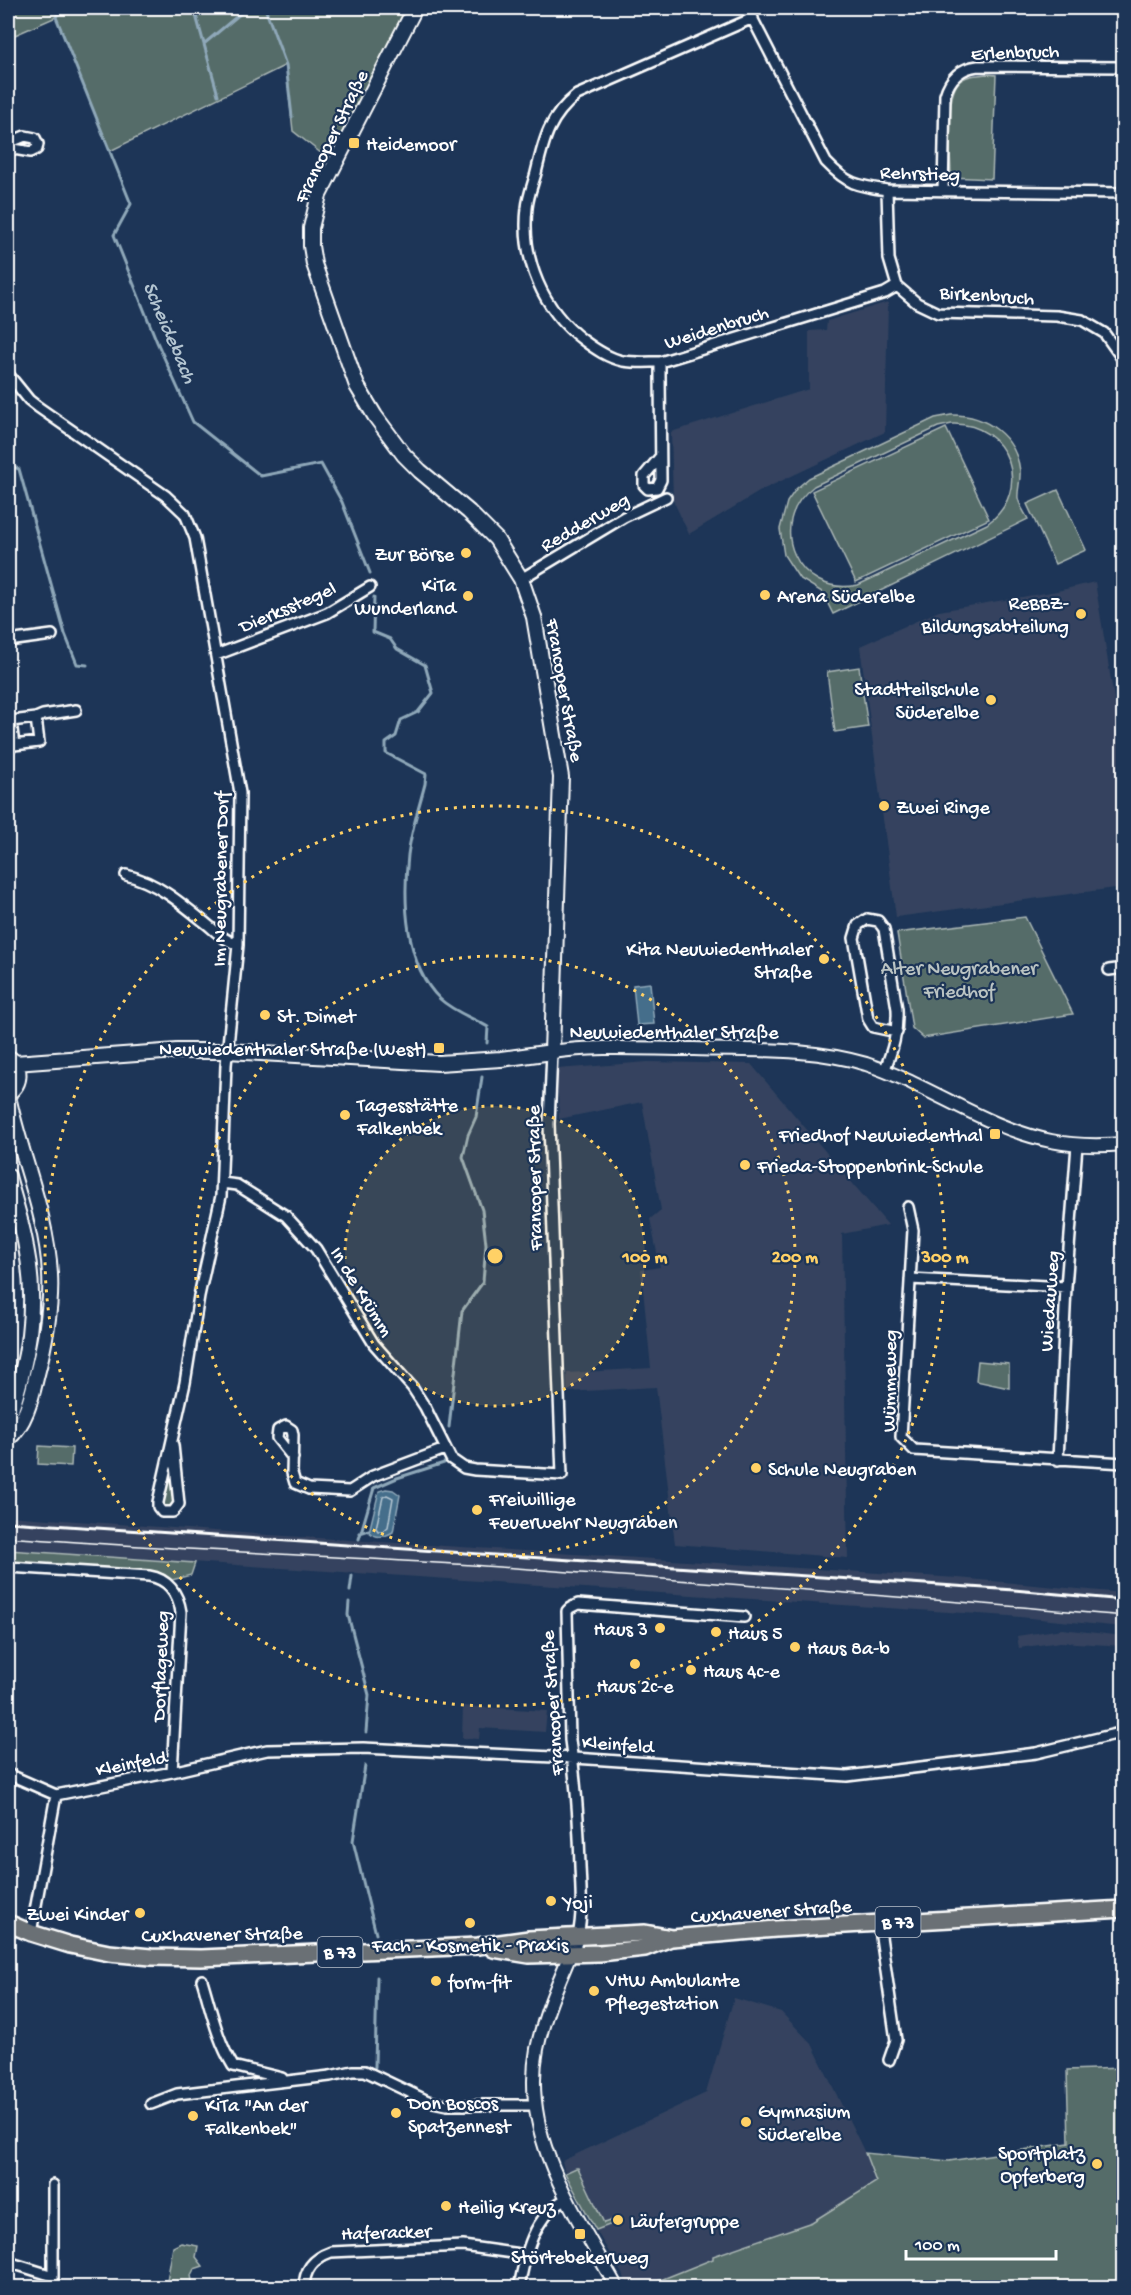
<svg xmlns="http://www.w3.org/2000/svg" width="1131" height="2295" font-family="'Gochi Hand',sans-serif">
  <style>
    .built { fill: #34435f }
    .green { fill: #556c69; stroke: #aab6b4; stroke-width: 1.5; fill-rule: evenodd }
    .water { fill: #446e8b; stroke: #8fa8b9; stroke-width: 1.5 }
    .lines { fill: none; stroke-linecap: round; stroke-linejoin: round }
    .shore { stroke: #b4c5d1; stroke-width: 1.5 }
    .stream { stroke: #8fa8b9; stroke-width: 3 }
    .minor-casing { stroke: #fff; stroke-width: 14 }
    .tertiary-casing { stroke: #fff; stroke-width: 16 }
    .secondary-casing { stroke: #fff; stroke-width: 18 }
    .primary-casing { stroke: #fff; stroke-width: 20 }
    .minor { stroke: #1d3557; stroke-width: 9 }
    .tertiary { stroke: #1d3557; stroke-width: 12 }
    .secondary { stroke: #1d3557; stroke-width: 14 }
    .primary { stroke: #6a7074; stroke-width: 15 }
    .tram { stroke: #fff; stroke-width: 1.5 }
    .rail { stroke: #fff; stroke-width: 3 }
    .ring { fill: none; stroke: #ffd166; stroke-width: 3; stroke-dasharray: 3 6 }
    .poi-dot { fill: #ffd166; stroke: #1d3557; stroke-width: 2 }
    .labels { text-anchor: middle; stroke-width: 4.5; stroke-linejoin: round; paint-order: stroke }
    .shield { fill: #1d3557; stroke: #bbc2cd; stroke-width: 1.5 }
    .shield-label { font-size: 18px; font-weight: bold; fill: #fff }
    .street-label { font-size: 20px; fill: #fff; stroke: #1d3557 }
    .poi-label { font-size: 20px; fill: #fff; stroke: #1d3557; text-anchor: start }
    .park-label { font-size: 20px; fill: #bbc4c3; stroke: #1d3557 }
    .water-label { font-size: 21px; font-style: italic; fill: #b4c5d1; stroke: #1d3557 }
    .centre { fill: #ffd166; stroke: #1d3557; stroke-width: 3 }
    .ring-label { font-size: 18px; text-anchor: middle; font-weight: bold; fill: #ffd166; stroke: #1d3557; stroke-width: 4.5; stroke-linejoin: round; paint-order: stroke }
  </style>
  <rect width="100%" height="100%" fill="#1d3557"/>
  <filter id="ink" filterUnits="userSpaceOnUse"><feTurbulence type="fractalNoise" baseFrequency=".0167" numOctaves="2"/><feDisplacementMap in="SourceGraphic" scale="12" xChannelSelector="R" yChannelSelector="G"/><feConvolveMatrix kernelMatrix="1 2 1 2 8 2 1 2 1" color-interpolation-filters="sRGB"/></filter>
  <g filter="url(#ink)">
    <path class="built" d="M 888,302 L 885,432 L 764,489 L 689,534 L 673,500 L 671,432 L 809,389 L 809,331 L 826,330 L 827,321 Z
      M 1095,582 L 1123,754 L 1123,887 L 896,917 L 860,646 L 939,611 L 1057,591 Z
      M 648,1062 L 751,1064 L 888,1225 L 842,1234 L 848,1558 L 675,1544 L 656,1387 L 567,1392 L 567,1373 L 651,1368 L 641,1270 L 660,1267 L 650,1219 L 661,1210 L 642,1102 L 559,1119 L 557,1069 Z
      M 8,1516 L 269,1535 L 958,1578 L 1123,1593 L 1123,1627 L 1009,1616 L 8,1550 Z
      M 1062,1629 L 1123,1636 L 1123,1646 L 1060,1642 L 1019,1648 L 1017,1636 Z
      M 463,1706 L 547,1711 L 545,1732 L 480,1728 L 479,1739 L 462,1738 Z
      M 734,1998 L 781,2012 L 812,2044 L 865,2153 L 876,2182 L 812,2222 L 713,2256 L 713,2259 L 643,2287 L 630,2287 L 582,2207 L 565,2173 L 562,2161 L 706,2093 Z"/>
    <path class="green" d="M 8,8 L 415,8 L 327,158 L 293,131 L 286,65 L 110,151 L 56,17 L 8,38 Z
      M 986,74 L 996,75 L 992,179 L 951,177 C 951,155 944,98 959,82 C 966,75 977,75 986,74 Z
      M 951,415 C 985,414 1016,436 1020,471 C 1021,480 1017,490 1018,498 C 1019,505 1025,513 1028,519 L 833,614 L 822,592 L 799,578 L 784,555 L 780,529 L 787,502 L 796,489 L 809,478 L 935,418 ZM 952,424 C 1009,422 1034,491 987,524 L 858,585 C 797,598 764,523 814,486 L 938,427 Z
      M 946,428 L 989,519 L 856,582 L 812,491 Z
      M 1058,490 L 1086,550 L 1055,564 L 1027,504 Z
      M 859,667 L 868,727 L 835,732 L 827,672 Z
      M 1025,917 L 1073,1014 L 923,1038 L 912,1028 L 897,933 Z
      M 978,1361 L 1009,1364 L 1009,1388 L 976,1381 Z
      M 39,1446 L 72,1448 L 71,1466 L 38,1464 Z
      M 169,1467 L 172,1469 L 174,1506 L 168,1509 L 164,1507 L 162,1499 Z
      M 8,1550 L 195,1563 L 191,1575 L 172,1580 L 163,1574 L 151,1572 L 8,1563 Z
      M 1123,2068 L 1123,2287 L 643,2287 L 713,2259 L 713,2256 L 812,2222 L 876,2182 L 865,2153 L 949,2161 L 1069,2143 L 1067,2070 Z
      M 576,2168 L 578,2168 L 604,2223 L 612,2220 L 612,2224 L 596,2230 L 565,2173 Z
      M 181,2243 L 198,2246 L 196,2257 L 203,2266 L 194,2269 L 191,2275 L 193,2287 L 166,2287 L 173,2247 Z"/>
    <path class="water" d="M 650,983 L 654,1024 L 637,1025 L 633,985 Z
      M 386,1489 L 393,1490 L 400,1495 L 393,1532 C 384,1537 377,1539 369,1532 L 379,1491 Z"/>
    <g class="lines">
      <path class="shore" d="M 387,1495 L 393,1498 L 388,1527 L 383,1531 L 378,1531 L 376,1528 L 383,1497 Z"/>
      <path class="stream" d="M 61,8 L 56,17 L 131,204 L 114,235 L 157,342 L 193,422 L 261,476 L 321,464 L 342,502 L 370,573
        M 194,8 L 218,95
        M 265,8 L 286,65 L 292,117
        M 205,43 L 247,8
        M 8,465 L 19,469 L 65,634 L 77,664 L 87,665
        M 374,597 L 373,632 L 390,639 L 397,649 L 425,665 L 433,693 L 418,712 L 401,720 L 396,736 L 386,743 L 386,753 L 426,774 L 425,784 C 419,807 411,831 408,855 C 403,901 405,965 440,999 C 454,1012 473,1018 488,1027 L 487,1043
        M 449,1427 L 462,1311 L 483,1282 L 486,1244 L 482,1210 L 463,1157 L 468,1135 L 476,1117 L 482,1077
        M 360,1533 L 369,1530
        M 359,1539 L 374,1488 L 397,1478 L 444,1463
        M 350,1591 L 352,1576
        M 349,1602 L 348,1615 L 369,1695 L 366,1732
        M 365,1766 L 353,1841 L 376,1934
        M 375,2067 L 377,1977"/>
      <defs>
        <path id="minor" d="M 747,8 L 826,162 C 847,184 857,186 887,190 L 1124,193
          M 753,18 L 577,95 C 549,117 544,139 536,173 C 533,184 528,196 527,208 C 521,259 543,310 583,340 C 595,349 608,358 623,361 C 635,363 648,362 660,362 L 885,293 L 897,286
          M 8,143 L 25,136 L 35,138 L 38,144 L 37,149 L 31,152 L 8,148
          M 887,190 L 889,259 L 897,286 L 917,303 L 938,313 L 1057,316 L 1082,320 L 1104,333 L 1124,361
          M 943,191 L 945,95 C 950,78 960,68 978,66 L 1124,67
          M 660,362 L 660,375 L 661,480 L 657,488 L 648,489 L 644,485 L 644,476 L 660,457
          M 8,374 L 29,400 L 38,407 L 166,496 L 185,514 L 195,538 L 240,793 L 238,945 L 226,1065 L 221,1196 L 199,1296 L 185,1383 L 158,1502 L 158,1507 L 162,1512
          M 521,579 L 624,517 L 666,497
          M 8,641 L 52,635
          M 216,655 L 327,613 L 370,587
          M 36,718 L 43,715 L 76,710
          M 8,721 L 11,721 L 36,718 L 39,742 L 14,745 L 11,721
          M 126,875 C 156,882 180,902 203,921 C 216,931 223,940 238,945
          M 1109,970 L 1124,968
          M 884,1071 C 893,1050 898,1032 897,1009 L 884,929 L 878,921 L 867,919 L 858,925 L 854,938 L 868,1019 L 873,1027 L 897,1032
          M 222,1183 L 237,1185 L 286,1216 L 316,1249 L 374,1344 L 412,1387 L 425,1407 L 451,1459 L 464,1468 L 475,1470 L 562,1475 L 549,1124 L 552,1052
          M 908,1207 L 913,1230 L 901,1437 L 914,1450 L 1124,1463
          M 910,1279 L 1066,1287
          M 293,1458 L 277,1438 L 278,1430 L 286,1426 L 292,1430 L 293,1435 L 292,1473 L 295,1483 L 309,1489 L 350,1491 L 373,1476 L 445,1449
          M 1058,1460 L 1066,1287 L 1077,1145
          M 162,1512 L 173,1512 L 179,1504 L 173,1445
          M 8,1567 L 149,1576 C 168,1579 178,1593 181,1612 L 172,1772
          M 8,1774 L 56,1795 L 172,1772 L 267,1750 L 363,1748 L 574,1758 L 847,1776 L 1036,1753 L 1124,1732
          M 879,1923 L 896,2040 L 889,2060
          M 31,1933 L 56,1795
          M 578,1936 C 583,1913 581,1890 580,1866 C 579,1824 576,1781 570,1740 L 567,1611 L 570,1608 L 578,1604 L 744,1617
          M 202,1980 C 211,2009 217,2040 233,2066 L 282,2078
          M 151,2104 L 177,2094 L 330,2076 L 353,2071 L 365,2071 L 428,2101 L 447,2105 L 535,2105
          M 53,2185 L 53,2288
          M 8,2262 L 53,2276
          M 304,2288 C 304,2269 314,2258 331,2252 L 463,2246 L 527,2255
          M 519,2288 C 525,2254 534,2215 566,2199"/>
        <path id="tertiary" d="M 552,1052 C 599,1045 647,1049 694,1049 C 751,1051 810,1047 866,1064 C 930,1085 985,1128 1051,1141 C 1075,1146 1099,1146 1124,1144
          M 578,1936 C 563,1972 545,2010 537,2049 C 520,2137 576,2214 617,2288"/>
        <path id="secondary" d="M 8,1057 C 22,1066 22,1083 8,1093
          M 15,1063 L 177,1051 L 227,1051 L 439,1063 L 501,1059 L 552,1052 L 561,777 L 534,617 L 521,579 L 496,539 L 469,512 L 420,471 L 404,455 L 375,416 L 357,386 L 314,264 L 311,246 L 311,228 L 319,195 L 415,8
          M 8,1096 C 20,1155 47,1213 50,1274 C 52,1309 45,1344 36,1378 C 31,1400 25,1424 8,1439
          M 8,1176 C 14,1199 22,1223 26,1247 C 38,1307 28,1363 8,1419"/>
        <path id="primary" d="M 8,1923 L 31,1933 L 70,1945 L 109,1953 L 151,1957 L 201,1958 L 478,1946 L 529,1939 L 645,1933 L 672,1938 L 776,1929 L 1124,1909
          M 493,1949 L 529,1955 L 600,1953 L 645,1948 L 671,1938"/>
      </defs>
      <use href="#minor" class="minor-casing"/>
      <use href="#tertiary" class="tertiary-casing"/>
      <use href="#secondary" class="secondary-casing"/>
      <use href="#primary" class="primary-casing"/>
      <use href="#minor" class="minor"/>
      <use href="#tertiary" class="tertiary"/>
      <use href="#secondary" class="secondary"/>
      <use href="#primary" class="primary"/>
      <path class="tram" d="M 8,1537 C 181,1551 356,1556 529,1569 C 727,1584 926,1598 1124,1616"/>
      <path class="rail" d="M 8,1522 L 1014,1590 L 1124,1600"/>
    </g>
  </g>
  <circle cx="495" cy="1256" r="150" fill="#ffd166" fill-opacity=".12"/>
  <g class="ring">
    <circle cx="495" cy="1256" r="150"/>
    <circle cx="495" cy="1256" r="300"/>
    <circle cx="495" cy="1256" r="450"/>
  </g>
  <g class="poi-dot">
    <rect x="348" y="137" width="12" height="12" rx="3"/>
    <circle cx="466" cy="553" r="6"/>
    <circle cx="765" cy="595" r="6"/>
    <circle cx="468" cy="596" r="6"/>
    <circle cx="1081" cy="614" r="6"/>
    <circle cx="991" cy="700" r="6"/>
    <circle cx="884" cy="806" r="6"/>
    <circle cx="824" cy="959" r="6"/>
    <circle cx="265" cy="1015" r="6"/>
    <rect x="433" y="1042" width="12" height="12" rx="3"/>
    <circle cx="345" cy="1115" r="6"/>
    <rect x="989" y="1128" width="12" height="12" rx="3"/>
    <circle cx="745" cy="1165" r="6"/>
    <circle cx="756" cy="1468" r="6"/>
    <circle cx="477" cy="1510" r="6"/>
    <circle cx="660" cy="1628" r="6"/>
    <circle cx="716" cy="1632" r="6"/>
    <circle cx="795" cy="1647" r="6"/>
    <circle cx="635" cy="1664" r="6"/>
    <circle cx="691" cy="1670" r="6"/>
    <circle cx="551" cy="1901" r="6"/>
    <circle cx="140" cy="1913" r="6"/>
    <circle cx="470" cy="1923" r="6"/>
    <circle cx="436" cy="1981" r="6"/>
    <circle cx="594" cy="1991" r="6"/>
    <circle cx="396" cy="2113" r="6"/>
    <circle cx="193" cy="2116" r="6"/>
    <circle cx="746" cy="2122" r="6"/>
    <circle cx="1097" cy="2164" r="6"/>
    <circle cx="446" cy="2206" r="6"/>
    <circle cx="618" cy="2220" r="6"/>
    <rect x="574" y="2228" width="12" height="12" rx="3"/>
  </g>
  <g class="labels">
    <g class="shield">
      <rect x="875.5" y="1907" width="45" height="30" rx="4.5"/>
      <rect x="317.5" y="1937" width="45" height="30" rx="4.5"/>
    </g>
    <g class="shield-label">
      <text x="898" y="1928">B 73</text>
      <text x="340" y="1958">B 73</text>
    </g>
    <g class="street-label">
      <text transform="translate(1015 51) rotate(-2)" y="7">Erlenbruch</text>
      <text transform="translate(330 136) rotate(-64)" y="7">Francoper Straße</text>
      <text transform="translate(920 172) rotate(2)" y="7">Rehrstieg</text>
      <text transform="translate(987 294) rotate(4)" y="7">Birkenbruch</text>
      <text transform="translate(716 326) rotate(-17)" y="7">Weidenbruch</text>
      <text transform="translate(584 521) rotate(-30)" y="7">Redderweg</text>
      <text transform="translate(287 606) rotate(-23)" y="7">Dierksstegel</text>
      <text transform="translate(566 690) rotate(80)" y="7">Francoper Straße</text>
      <text transform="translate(219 879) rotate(-89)" y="7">Im Neugrabener Dorf</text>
      <text x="674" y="1038">Neuwiedenthaler Straße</text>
      <text transform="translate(533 1178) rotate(-91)" y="7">Francoper Straße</text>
      <text transform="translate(363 1291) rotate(58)" y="7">In de Krümm</text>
      <text transform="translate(1048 1301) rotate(-86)" y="7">Wiedauweg</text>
      <text transform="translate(888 1381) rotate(-89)" y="7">Wümmeweg</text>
      <text transform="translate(159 1666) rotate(-88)" y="7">Dorflageweg</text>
      <text transform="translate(551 1703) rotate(-94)" y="7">Francoper Straße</text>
      <text transform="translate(618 1743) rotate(4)" y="7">Kleinfeld</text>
      <text transform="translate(131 1762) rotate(-11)" y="7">Kleinfeld</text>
      <text transform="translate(771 1910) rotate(-4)" y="7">Cuxhavener Straße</text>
      <text transform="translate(222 1933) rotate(-1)" y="7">Cuxhavener Straße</text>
      <text transform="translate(386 2231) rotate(-2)" y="7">Haferacker</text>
    </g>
    <g class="poi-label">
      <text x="366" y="150">Heidemoor</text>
      <text x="454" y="560" text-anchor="end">Zur Börse</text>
      <text x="456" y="591" text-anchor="end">KiTa<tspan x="456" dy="23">Wunderland</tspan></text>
      <text x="777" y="602">Arena Süderelbe</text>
      <text x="1069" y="609" text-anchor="end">ReBBZ-<tspan x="1069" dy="23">Bildungsabteilung</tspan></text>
      <text x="979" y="695" text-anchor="end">Stadtteilschule<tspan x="979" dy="23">Süderelbe</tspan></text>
      <text x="896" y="813">Zwei Ringe</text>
      <text x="812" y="955" text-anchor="end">Kita Neuwiedenthaler<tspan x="812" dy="23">Straße</tspan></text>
      <text x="277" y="1022">St. Dimet</text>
      <text x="427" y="1055" text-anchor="end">Neuwiedenthaler Straße (West)</text>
      <text x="357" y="1111">Tagesstätte<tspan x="357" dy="23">Falkenbek</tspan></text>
      <text x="983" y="1141" text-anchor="end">Friedhof Neuwiedenthal</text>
      <text x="757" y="1172">Frieda-Stoppenbrink-Schule</text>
      <text x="768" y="1475">Schule Neugraben</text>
      <text x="489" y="1505">Freiwillige<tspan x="489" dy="23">Feuerwehr Neugraben</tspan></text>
      <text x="648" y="1635" text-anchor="end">Haus 3</text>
      <text x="728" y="1639">Haus 5</text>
      <text x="807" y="1654">Haus 8a-b</text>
      <text x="703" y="1677">Haus 4c-e</text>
      <text x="635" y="1692" text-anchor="middle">Haus 2c-e</text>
      <text x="563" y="1908">Yoji</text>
      <text x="128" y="1920" text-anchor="end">Zwei Kinder</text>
      <text x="470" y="1951" text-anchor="middle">Fach - Kosmetik - Praxis</text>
      <text x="606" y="1986">VHW Ambulante<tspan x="606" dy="23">Pflegestation</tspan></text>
      <text x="448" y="1988">form-fit</text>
      <text x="408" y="2109">Don Boscos<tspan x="408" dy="23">Spatzennest</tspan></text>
      <text x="205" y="2111">KiTa "An der<tspan x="205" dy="23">Falkenbek"</tspan></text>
      <text x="758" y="2117">Gymnasium<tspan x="758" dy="23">Süderelbe</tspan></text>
      <text x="1085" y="2159" text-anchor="end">Sportplatz<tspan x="1085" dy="23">Opferberg</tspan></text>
      <text x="458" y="2213">Heilig Kreuz</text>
      <text x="630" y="2227">Läufergruppe</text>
      <text x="580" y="2263" text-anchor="middle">Störtebekerweg</text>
    </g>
    <g class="park-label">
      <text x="959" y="974">Alter Neugrabener<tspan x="959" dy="23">Friedhof</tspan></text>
    </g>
    <g class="water-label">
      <text transform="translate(171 332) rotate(67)" y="7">Scheidebach</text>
    </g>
  </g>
  <circle cx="495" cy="1256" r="9" class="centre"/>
  <g class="ring-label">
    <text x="645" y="1262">100 m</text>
    <text x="795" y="1262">200 m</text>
    <text x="945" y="1262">300 m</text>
  </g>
  <rect width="1131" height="2295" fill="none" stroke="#1d3557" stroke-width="30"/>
  <rect x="15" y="15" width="1101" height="2265" fill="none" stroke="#fff" stroke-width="2" filter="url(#ink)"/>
  <path d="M906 2250v9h150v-9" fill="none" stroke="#ffffff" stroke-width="3"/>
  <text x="915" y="2250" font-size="18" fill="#ffffff" stroke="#1d3557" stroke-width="4.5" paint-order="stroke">100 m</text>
</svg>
